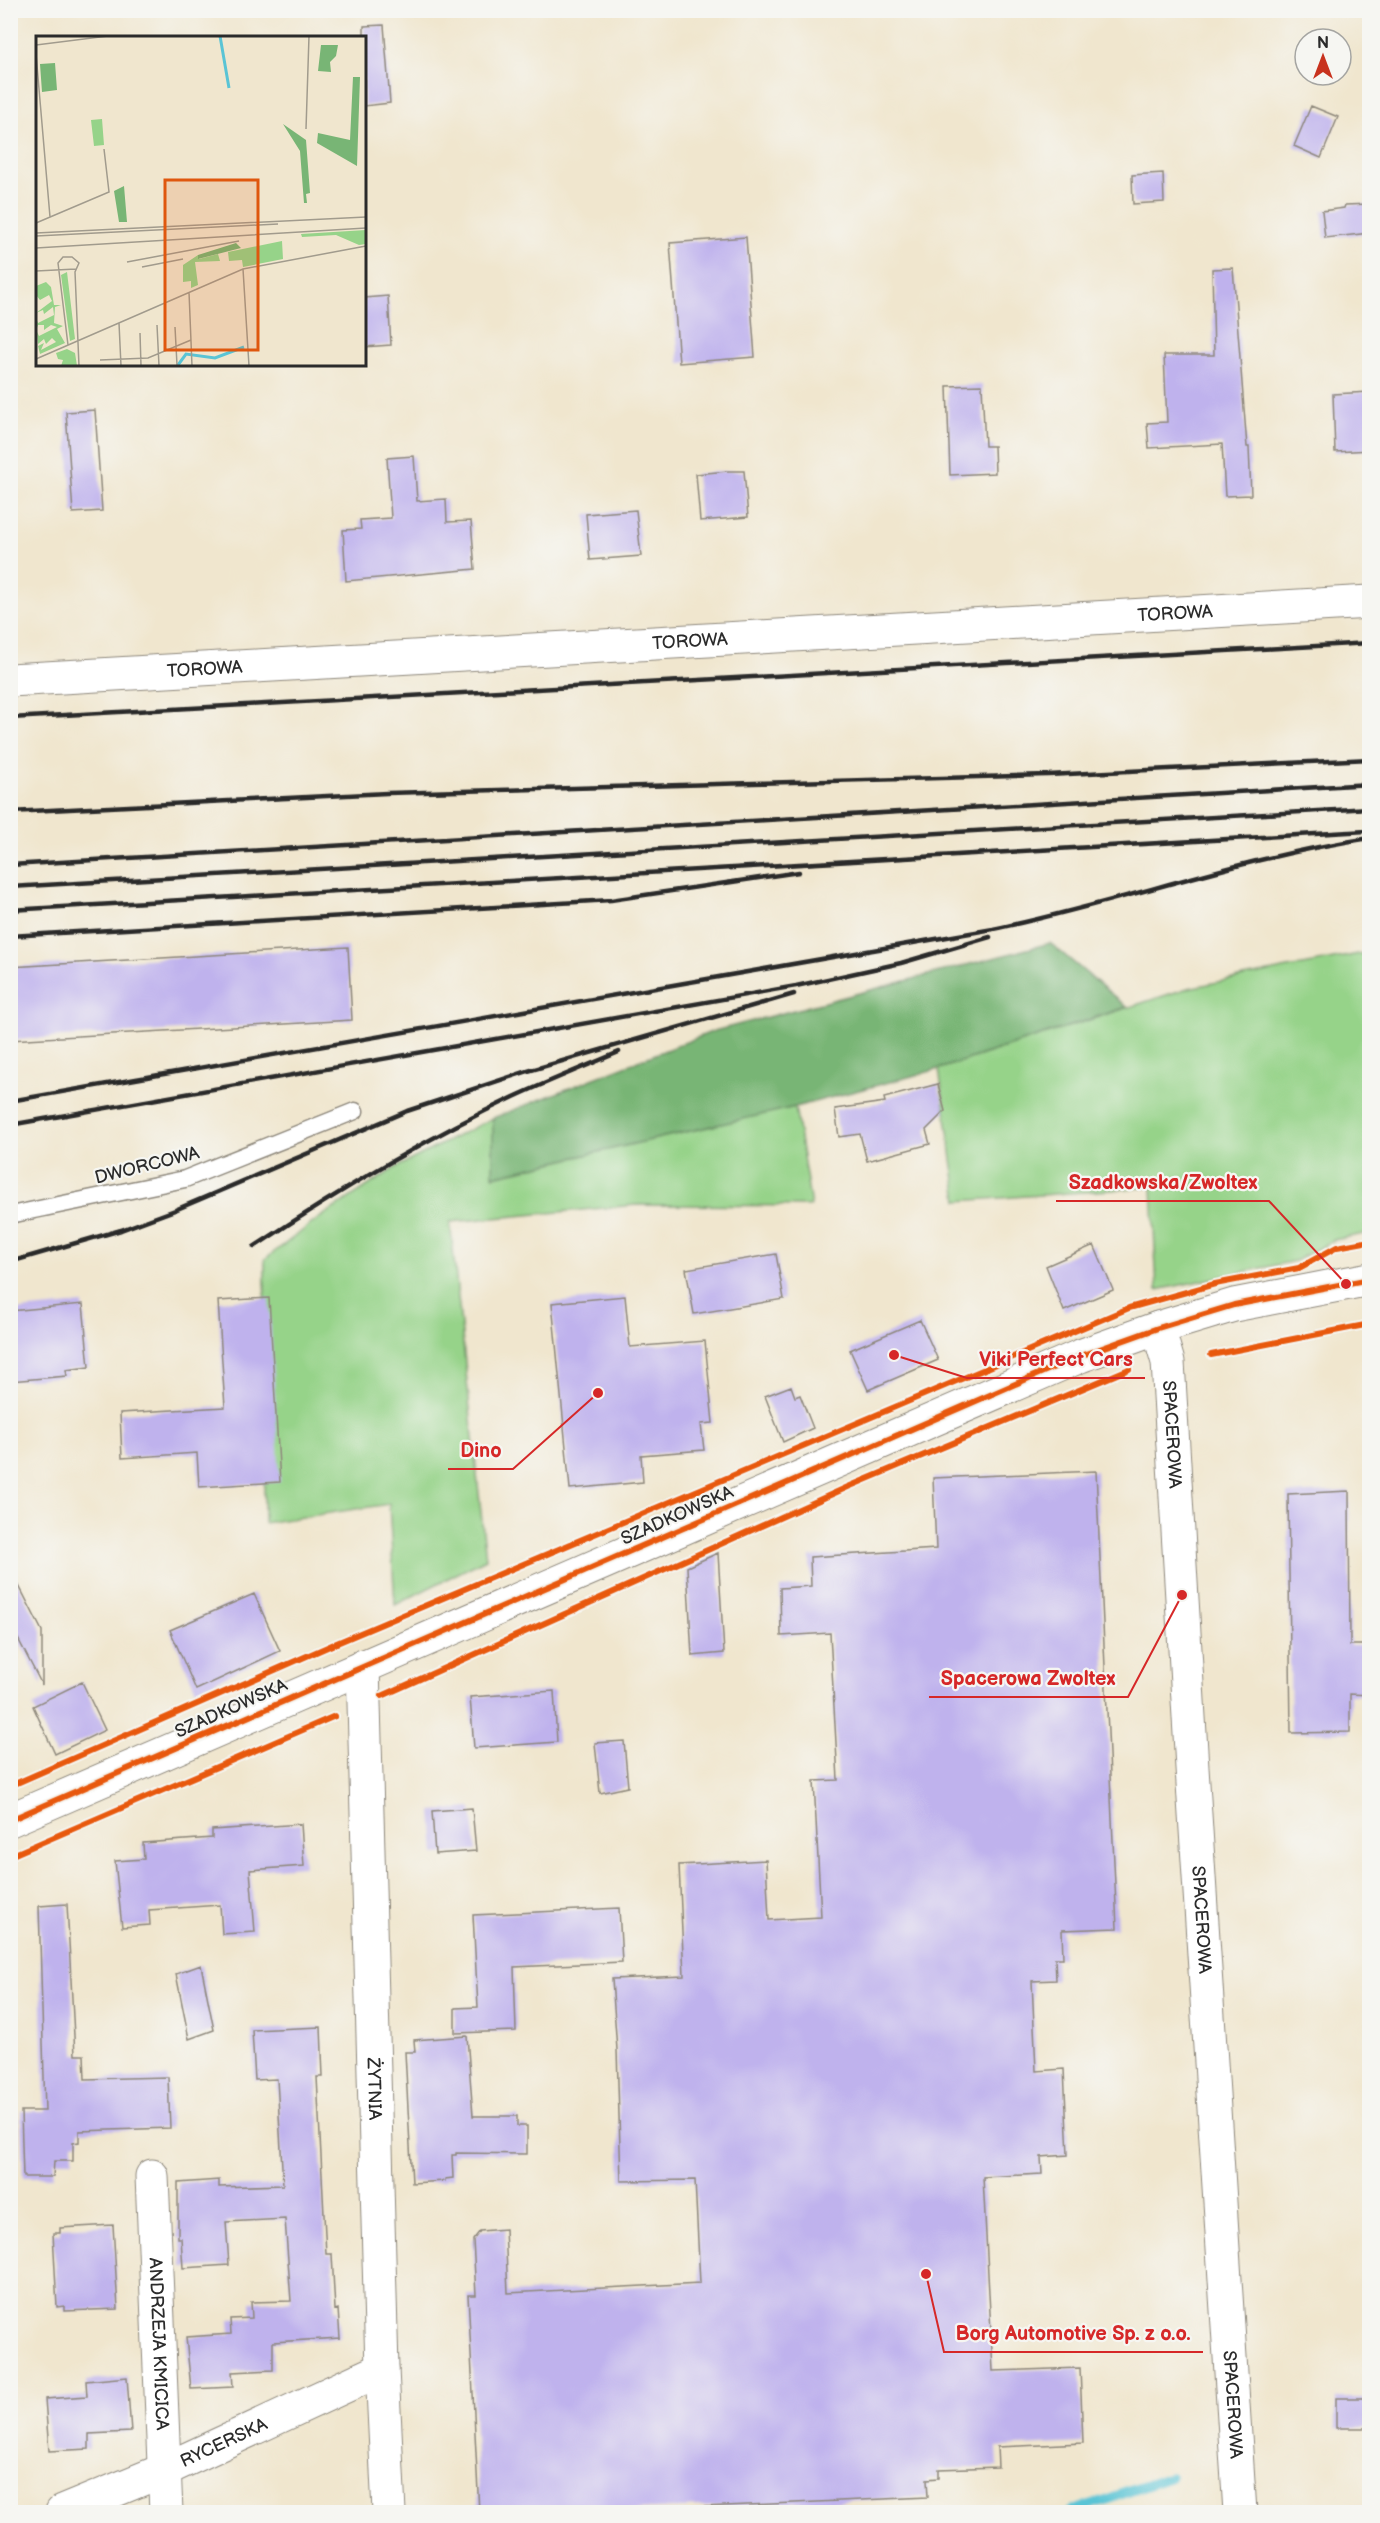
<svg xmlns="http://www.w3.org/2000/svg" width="1380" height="2523" font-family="'Balsamiq Sans',sans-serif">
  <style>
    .green { fill: #96d389; stroke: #607f5a; stroke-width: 1.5 }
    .forest { fill: #78b575; stroke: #527050; stroke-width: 1.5 }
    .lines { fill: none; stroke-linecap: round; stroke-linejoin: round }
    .stream { stroke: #5ac4d5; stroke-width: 10 }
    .building { fill: #bfb2ed }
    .service-casing { stroke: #8e887c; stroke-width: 19 }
    .minor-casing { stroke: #8e887c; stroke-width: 35 }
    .tertiary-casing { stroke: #8e887c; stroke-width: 35 }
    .service { stroke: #fff; stroke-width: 16 }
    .minor { stroke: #fff; stroke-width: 33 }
    .tertiary { stroke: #fff; stroke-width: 33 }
    .rail { stroke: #2b2b2b; stroke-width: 4.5 }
    .cycleway-casing { stroke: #f6f6f2; stroke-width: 10 }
    .cycleway { stroke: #e8590c; stroke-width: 6 }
    .labels { text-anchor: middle; stroke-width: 4.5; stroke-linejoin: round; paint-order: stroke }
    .street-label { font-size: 18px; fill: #2b2b2b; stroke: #f6f6f2 }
    .inset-river { fill: none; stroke: #5ac4d5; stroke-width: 3 }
    .inset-road { fill: none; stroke: #a19b8d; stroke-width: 1.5 }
    .view { fill: #df570e; fill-opacity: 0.15; stroke: #df570e; stroke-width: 3 }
    .inset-edge { fill: none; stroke: #2b2b2b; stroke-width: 3 }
    .leader { fill: none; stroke: #d62828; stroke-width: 2 }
    .callout-dot { fill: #d62828; stroke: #f6f6f2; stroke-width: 2 }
    .callout-label { font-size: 20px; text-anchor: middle; font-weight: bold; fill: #d62828; stroke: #f6f6f2; stroke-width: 4.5; stroke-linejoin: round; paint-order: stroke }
  </style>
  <rect width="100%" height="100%" fill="#f6f6f2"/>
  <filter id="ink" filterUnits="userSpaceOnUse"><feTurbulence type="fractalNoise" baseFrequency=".0167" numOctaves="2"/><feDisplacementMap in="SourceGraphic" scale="12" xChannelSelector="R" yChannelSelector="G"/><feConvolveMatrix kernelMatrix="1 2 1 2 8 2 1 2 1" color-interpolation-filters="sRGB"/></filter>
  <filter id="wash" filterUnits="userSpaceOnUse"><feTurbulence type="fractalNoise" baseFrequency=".008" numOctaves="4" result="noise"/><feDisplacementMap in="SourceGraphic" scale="24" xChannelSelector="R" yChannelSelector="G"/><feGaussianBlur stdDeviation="1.35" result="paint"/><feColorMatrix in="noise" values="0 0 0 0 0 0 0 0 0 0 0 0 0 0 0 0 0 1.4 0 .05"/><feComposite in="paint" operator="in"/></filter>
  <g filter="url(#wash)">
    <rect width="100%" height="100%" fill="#f0e6ce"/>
    <path class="green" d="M 1369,952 L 1369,1233 L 1334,1240 L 1295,1261 L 1157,1290 L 1152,1187 L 958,1201 L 939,1069 L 1188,988 Z
      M 795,1107 L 811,1206 L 636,1205 L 450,1222 L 486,1559 L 395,1605 L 389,1504 L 264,1523 L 265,1259 L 319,1218 L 395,1168 L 493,1118 L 494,1176 Z"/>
    <path class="forest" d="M 1050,943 L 1127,1007 L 939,1069 L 795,1107 L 493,1176 L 493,1118 L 714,1031 Z"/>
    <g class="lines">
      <path class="stream" d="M 1071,2512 L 1170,2477"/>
    </g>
    <g id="blocks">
      <path class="building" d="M 384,25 L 390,103 L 364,106 L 364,26 Z
        M 1311,106 L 1338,117 L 1321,158 L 1294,146 Z
        M 1163,173 L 1164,202 L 1133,204 L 1132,175 Z
        M 1370,204 L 1370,233 L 1325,238 L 1322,211 L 1344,208 L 1345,205 Z
        M 746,237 L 755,357 L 679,363 L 670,243 Z
        M 1233,268 L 1247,447 L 1249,447 L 1251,495 L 1225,496 L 1222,444 L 1149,448 L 1147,423 L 1167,422 L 1164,355 L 1214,355 L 1212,269 Z
        M 388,296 L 391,345 L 364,347 L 364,298 Z
        M 982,385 L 985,446 L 994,446 L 995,473 L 950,475 L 947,386 Z
        M 1370,392 L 1370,450 L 1335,452 L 1333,394 Z
        M 95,410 L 102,511 L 73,513 L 66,412 Z
        M 414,456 L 417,501 L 446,499 L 447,522 L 471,521 L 475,569 L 346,581 L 343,530 L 361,529 L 360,520 L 391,518 L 387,458 Z
        M 728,471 L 744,471 L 748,517 L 700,521 L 696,474 Z
        M 636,510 L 641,556 L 590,560 L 586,514 Z
        M 348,947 L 352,1020 L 10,1040 L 10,967 Z
        M 938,1084 L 945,1111 L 926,1130 L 930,1144 L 867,1161 L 860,1134 L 839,1137 L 835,1109 L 885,1102 L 884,1098 Z
        M 1094,1245 L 1113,1290 L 1064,1311 L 1046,1266 Z
        M 776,1254 L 784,1299 L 694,1314 L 686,1269 Z
        M 625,1296 L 630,1347 L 705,1341 L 713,1423 L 701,1424 L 704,1450 L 641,1455 L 643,1482 L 570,1489 L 552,1303 Z
        M 269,1298 L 280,1482 L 199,1487 L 197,1453 L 122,1458 L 120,1413 L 225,1407 L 218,1301 Z
        M 83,1304 L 89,1367 L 66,1370 L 67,1376 L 10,1381 L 10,1311 Z
        M 920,1320 L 938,1360 L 868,1390 L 850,1350 Z
        M 791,1386 L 795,1397 L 800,1395 L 813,1428 L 783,1442 L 765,1396 Z
        M 1096,1471 L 1117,1928 L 1062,1930 L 1063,1958 L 1055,1958 L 1056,1980 L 1032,1981 L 1036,2071 L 1064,2069 L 1068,2155 L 1041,2157 L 1042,2174 L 983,2177 L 993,2371 L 1080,2368 L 1083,2443 L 997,2447 L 998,2467 L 939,2469 L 939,2478 L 927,2479 L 928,2497 L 588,2512 L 479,2512 L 468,2295 L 476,2295 L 473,2240 L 480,2231 L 505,2229 L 508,2293 L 700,2283 L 695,2180 L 621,2181 L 617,2050 L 612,1979 L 684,1976 L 679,1865 L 766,1860 L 769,1920 L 821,1917 L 814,1781 L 838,1780 L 830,1633 L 781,1636 L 780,1588 L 811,1586 L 810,1557 L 936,1549 L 933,1478 Z
        M 1349,1491 L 1350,1645 L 1370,1645 L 1370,1695 L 1350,1694 L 1350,1732 L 1291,1733 L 1288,1494 Z
        M 718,1553 L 724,1653 L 692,1656 L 687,1567 Z
        M 10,1568 L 42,1631 L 42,1685 L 10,1623 Z
        M 254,1594 L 280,1651 L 196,1690 L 170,1630 Z
        M 82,1682 L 105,1730 L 55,1754 L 33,1706 Z
        M 554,1691 L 557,1742 L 474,1748 L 470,1697 Z
        M 624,1741 L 628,1787 L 600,1793 L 595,1743 Z
        M 472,1808 L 476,1851 L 435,1854 L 432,1811 Z
        M 301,1824 L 304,1866 L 250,1870 L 255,1932 L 222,1934 L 220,1905 L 149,1910 L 150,1925 L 122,1927 L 115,1861 L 144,1859 L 143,1843 L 212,1838 L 212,1830 Z
        M 67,1904 L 75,2055 L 84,2055 L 85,2079 L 168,2077 L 170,2128 L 79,2131 L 79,2142 L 73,2143 L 73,2161 L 54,2161 L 53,2177 L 23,2177 L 21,2111 L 45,2111 L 39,1906 Z
        M 619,1908 L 622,1962 L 514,1967 L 516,2031 L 455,2033 L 455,2008 L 478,2007 L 473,1915 Z
        M 201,1965 L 214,2030 L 189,2039 L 176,1974 Z
        M 321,2027 L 323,2077 L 317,2077 L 326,2254 L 332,2254 L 335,2310 L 338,2309 L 340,2338 L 273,2342 L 273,2370 L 232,2372 L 233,2387 L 191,2389 L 186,2337 L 231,2334 L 230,2319 L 252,2318 L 251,2302 L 291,2301 L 285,2219 L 226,2222 L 229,2265 L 183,2268 L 181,2238 L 178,2238 L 178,2183 L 219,2180 L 219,2187 L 283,2185 L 277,2079 L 255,2080 L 252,2030 Z
        M 467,2036 L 473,2116 L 517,2116 L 517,2126 L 527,2126 L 527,2154 L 456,2153 L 456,2155 L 452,2155 L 453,2178 L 445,2179 L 445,2181 L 412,2183 L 405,2052 L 415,2052 L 414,2040 Z
        M 113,2225 L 118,2309 L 64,2311 L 64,2306 L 57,2307 L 53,2233 L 60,2233 L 60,2228 Z
        M 127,2377 L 131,2432 L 89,2434 L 89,2449 L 49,2451 L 45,2399 L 87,2396 L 86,2381 Z
        M 1336,2398 L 1370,2398 L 1370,2428 L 1336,2428 Z"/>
    </g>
  </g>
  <g filter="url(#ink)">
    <use href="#blocks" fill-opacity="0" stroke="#8e887c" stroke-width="1.5"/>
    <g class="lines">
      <defs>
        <path id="service" d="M 10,1215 L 185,1179 L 355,1111"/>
        <g id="minor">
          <path id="s1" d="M 10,680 L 1370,602"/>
          <path id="s2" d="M 1158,1328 L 1168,1362 L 1192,1768 L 1240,2512"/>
          <path id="s3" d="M 363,1666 L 382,2369 L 389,2512"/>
          <path id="s4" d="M 152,2176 L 166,2512"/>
          <path id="s5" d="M 62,2512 L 164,2470 L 382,2369"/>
        </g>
        <path id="tertiary" d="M 10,1820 L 1080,1356 L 1158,1328 L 1234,1305 L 1370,1279"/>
      </defs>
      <use href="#service" class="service-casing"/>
      <use href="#minor" class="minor-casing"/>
      <use href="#tertiary" class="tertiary-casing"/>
      <use href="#service" class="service"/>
      <use href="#minor" class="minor"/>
      <use href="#tertiary" class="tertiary"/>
      <path class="rail" d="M 10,718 L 1370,643
        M 10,812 L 387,793 L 1048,775 L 1370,759
        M 10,865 L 1370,784
        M 10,887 L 1370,808
        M 10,910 L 1367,831
        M 10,936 L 611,900 L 799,872
        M 10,1101 L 993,929 C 1119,903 1242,857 1370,838
        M 10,1125 L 796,986 L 901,963 L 990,937
        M 254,1247 C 337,1192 424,1139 514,1097 C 549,1081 584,1067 619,1052
        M 10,1262 L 121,1230 L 175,1210 L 407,1111 L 528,1071 L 794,994"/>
      <defs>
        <path id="cycleway" d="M 1211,1355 L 1370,1324
          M 382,1696 L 848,1487 L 1129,1369
          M 10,1786 L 332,1645 L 1129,1308 L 1215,1284 L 1299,1268 L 1337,1247 L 1370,1241
          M 10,1820 L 1080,1356 L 1158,1328 L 1234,1305 L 1370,1279
          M 10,1856 L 335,1716"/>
      </defs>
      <use href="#cycleway" class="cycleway-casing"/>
      <use href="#cycleway" class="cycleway"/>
    </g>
  </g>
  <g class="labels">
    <g class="street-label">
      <text dy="6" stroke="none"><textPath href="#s1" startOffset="1167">TOROWA</textPath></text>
      <text dy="6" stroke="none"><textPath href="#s1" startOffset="681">TOROWA</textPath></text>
      <text dy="6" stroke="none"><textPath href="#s1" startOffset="195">TOROWA</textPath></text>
      <text transform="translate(147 1165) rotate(-14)" y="6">DWORCOWA</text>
      <text dy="6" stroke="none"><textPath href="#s2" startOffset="108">SPACEROWA</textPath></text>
      <text transform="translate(677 1515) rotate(-24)" y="6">SZADKOWSKA</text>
      <text transform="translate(231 1708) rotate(-24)" y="6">SZADKOWSKA</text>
      <text dy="6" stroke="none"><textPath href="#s2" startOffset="594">SPACEROWA</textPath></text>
      <text dy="6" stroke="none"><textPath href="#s3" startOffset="423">ŻYTNIA</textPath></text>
      <text dy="6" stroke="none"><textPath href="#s4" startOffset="168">ANDRZEJA KMICICA</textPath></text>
      <text dy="6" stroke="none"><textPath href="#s2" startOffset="1080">SPACEROWA</textPath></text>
      <text dy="6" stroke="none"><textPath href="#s5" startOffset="176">RYCERSKA</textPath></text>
    </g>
  </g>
  <g transform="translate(36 36)">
    <rect width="330" height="330" fill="#f0e6ce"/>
    <path d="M 66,83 L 68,109 L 58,110 L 55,84 ZM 330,194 L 330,208 L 323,209 L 300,199 L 266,201 L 265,198 ZM 246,205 L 247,223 L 207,231 L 206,224 L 193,225 L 192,216 ZM 182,218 L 184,225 L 159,226 L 162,249 L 155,252 L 155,245 L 147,246 L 147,229 L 162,219 L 163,223 ZM 31,236 L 39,303 L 34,305 L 25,239 ZM 10,246 L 15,251 L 18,269 L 25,269 L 19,271 L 18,287 L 27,290 L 21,293 L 29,307 L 4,318 L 2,310 L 8,307 L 5,314 L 20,306 L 16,302 L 10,308 L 8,303 L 2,308 L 1,296 L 3,300 L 21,291 L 15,289 L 8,294 L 8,289 L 2,289 L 0,294 L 0,282 L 2,287 L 18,279 L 17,271 L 8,278 L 7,274 L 0,277 L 16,265 L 13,259 L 4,264 L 0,259 L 0,250 ZM 31,313 L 39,317 L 41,330 L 25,330 L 27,324 L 22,323 L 20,317 Z" fill="#96d389"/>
    <path d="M 285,9 L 302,9 L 300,20 L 294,26 L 295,36 L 282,35 ZM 19,27 L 21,54 L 6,56 L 4,28 ZM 317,41 L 324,41 L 321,130 L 281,107 L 282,97 L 314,104 ZM 247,88 L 270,104 L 274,157 L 270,158 L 271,167 L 268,167 L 264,115 ZM 88,150 L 91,186 L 83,186 L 78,155 ZM 200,207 L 205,212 L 162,223 L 162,219 Z" fill="#78b575"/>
    <path class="inset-river" d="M 184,0 L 193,52M 142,329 L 150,318 L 179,322 L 208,311"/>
    <path class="inset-road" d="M 0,9 L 72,0M 0,18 L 14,181M 270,93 L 273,0M 0,187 L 73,156 L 68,113M 0,197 L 330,181M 0,200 L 242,188M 0,212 L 330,192M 91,226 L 203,205M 106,231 L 147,223M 207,233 L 213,330M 0,235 L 40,233M 153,256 L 156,330M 83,287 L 85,330M 121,289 L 123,330M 139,291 L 141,329M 104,297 L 105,330M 32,309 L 22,227 L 27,221 L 36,221 L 43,227 L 39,236 L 43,330M 0,323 L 207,233 L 330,210M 64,324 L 112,322 L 155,304"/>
    <path class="view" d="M 129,144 L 222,144 L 222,314 L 129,314 Z"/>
    <rect width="330" height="330" class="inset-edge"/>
  </g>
  <path class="leader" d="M1346 1284L1269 1201H1056M894 1355L967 1378H1145M598 1393L513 1469H448M1182 1595L1128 1697H929M926 2274L944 2352H1203"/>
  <g class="callout-dot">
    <circle cx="1346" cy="1284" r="6"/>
    <circle cx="894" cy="1355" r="6"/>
    <circle cx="598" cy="1393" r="6"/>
    <circle cx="1182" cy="1595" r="6"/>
    <circle cx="926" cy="2274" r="6"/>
  </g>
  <g class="callout-label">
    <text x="1163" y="1189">Szadkowska/Zwoltex</text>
    <text x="1056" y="1366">Viki Perfect Cars</text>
    <text x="481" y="1457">Dino</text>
    <text x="1028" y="1685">Spacerowa Zwoltex</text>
    <text x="1073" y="2340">Borg Automotive Sp. z o.o.</text>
  </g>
  <rect width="1380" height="2523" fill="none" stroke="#f6f6f2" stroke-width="36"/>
  <g transform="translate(1323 57)"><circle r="28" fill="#f6f6f2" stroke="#a5a5a2" stroke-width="1.5"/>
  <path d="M0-4.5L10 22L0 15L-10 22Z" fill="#c8321e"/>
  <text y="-9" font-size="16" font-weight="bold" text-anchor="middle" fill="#2b2b2b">N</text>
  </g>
</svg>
